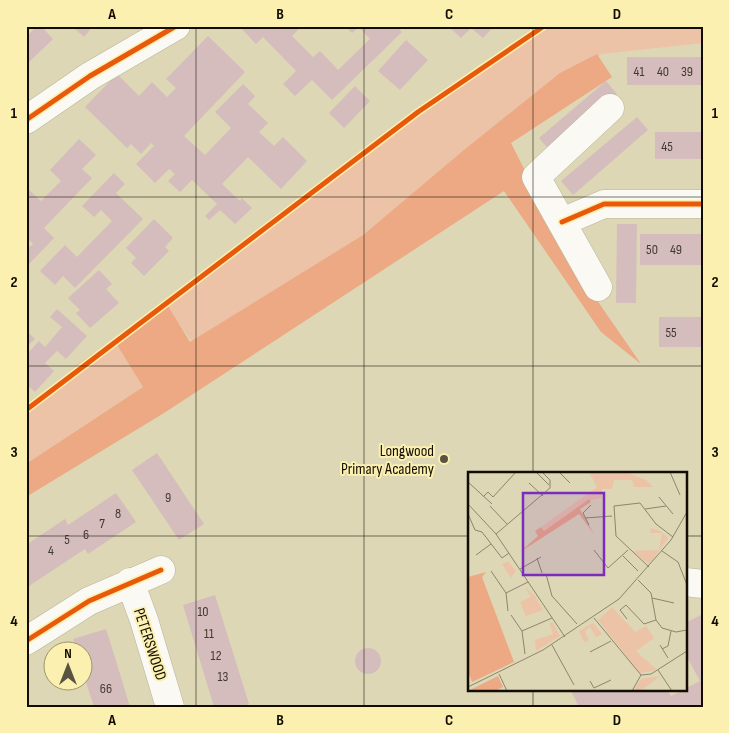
<svg xmlns="http://www.w3.org/2000/svg" width="729" height="733" font-family="'Sofia Sans Condensed',sans-serif">
  <style>
    .green { fill: #ecc3a7 }
    .forest { fill: #eca984 }
    .building { fill: #d4bdbc }
    .lines { fill: none; stroke-linecap: round; stroke-linejoin: round }
    .minor-casing { stroke: #bab59b; stroke-width: 29 }
    .minor { stroke: #faf9f4; stroke-width: 28 }
    .cycleway-casing { stroke: #fcf0b1; stroke-width: 8 }
    .cycleway { stroke: #e8590c; stroke-width: 5 }
    .grid { fill: none; stroke: #120d00; stroke-width: 1; stroke-opacity: 0.55 }
    .poi-dot { fill: #59543f; stroke: #fcf0b1; stroke-width: 2 }
    .labels { text-anchor: middle; stroke-width: 4; stroke-linejoin: round; paint-order: stroke }
    .number-label { font-size: 14px; fill: #42392f }
    .poi-label { font-size: 16px; fill: #120d00; stroke: #fcf0b1; text-anchor: end }
    .street-label { font-size: 16px; fill: #120d00; stroke: #fcf0b1 }
    .inset-road { fill: none; stroke: #8c866d; stroke-width: 1 }
    .view { fill: #7b2cbf; fill-opacity: 0.15; stroke: #7b2cbf; stroke-width: 2.5 }
    .inset-edge { fill: none; stroke: #120d00; stroke-width: 2.5 }
    .neatline { fill: none; stroke: #120d00; stroke-width: 2 }
    .grid-label { font-size: 16px; text-anchor: middle; font-weight: bold; fill: #120d00 }
  </style>
  <rect width="100%" height="100%" fill="#ddd7b5"/>
  <path class="green" d="M 545,26 L 703,26 L 703,43 L 602,54 L 564,72 L 361,236 L 192,342 L 164,303 L 275,220 Z
    M 114,340 L 143,387 L 26,464 L 26,415 L 78,364 Z"/>
  <path class="forest" d="M 597,54 L 612,77 L 511,143 L 572,264 L 641,364 L 601,332 L 504,191 L 164,413 L 26,497 L 26,464 L 143,387 L 114,340 L 165,301 L 190,342 L 363,235 L 464,150 L 560,73 Z"/>
  <path class="building" d="M 37,26 L 41,26 L 53,39 L 26,65 L 26,37 Z
    M 72,26 L 93,26 L 84,37 Z
    M 239,26 L 302,26 L 292,36 L 313,57 L 320,51 L 338,70 L 370,39 L 359,27 L 352,33 L 345,26 L 396,26 L 402,32 L 332,100 L 312,80 L 295,96 L 283,84 L 296,71 L 263,37 L 256,44 Z
    M 448,26 L 494,26 L 483,38 L 471,28 L 461,38 Z
    M 208,36 L 245,72 L 184,136 L 205,155 L 231,128 L 215,112 L 243,84 L 255,96 L 248,104 L 268,123 L 259,132 L 274,146 L 283,137 L 307,161 L 281,189 L 248,157 L 222,184 L 240,201 L 242,198 L 252,208 L 235,224 L 220,210 L 209,220 L 205,216 L 217,204 L 192,180 L 180,192 L 168,181 L 175,174 L 169,169 L 155,183 L 136,164 L 154,146 L 151,143 L 141,154 L 131,144 L 127,148 L 85,107 L 117,74 L 139,96 L 152,82 L 167,97 L 176,88 L 166,79 Z
    M 406,40 L 428,60 L 400,90 L 378,71 Z
    M 627,57 L 703,57 L 703,85 L 627,85 Z
    M 606,81 L 617,94 L 550,151 L 539,138 Z
    M 355,86 L 370,101 L 344,128 L 329,113 Z
    M 637,117 L 648,130 L 573,195 L 561,181 Z
    M 655,132 L 703,132 L 703,159 L 655,159 Z
    M 79,139 L 96,155 L 82,169 L 92,178 L 44,228 L 54,238 L 29,264 L 26,261 L 26,250 L 33,244 L 26,237 L 26,193 L 29,190 L 41,201 L 61,181 L 50,170 Z
    M 114,173 L 125,184 L 116,193 L 143,219 L 75,288 L 63,276 L 55,285 L 40,271 L 65,245 L 77,257 L 112,221 L 101,210 L 94,217 L 82,206 Z
    M 154,219 L 173,238 L 165,247 L 169,251 L 144,276 L 131,263 L 136,258 L 126,248 Z
    M 617,224 L 637,224 L 636,303 L 616,303 Z
    M 640,234 L 703,234 L 703,265 L 640,265 Z
    M 99,270 L 112,284 L 106,289 L 119,303 L 90,328 L 76,313 L 80,310 L 68,298 Z
    M 57,309 L 87,336 L 66,359 L 57,351 L 45,363 L 54,371 L 35,392 L 26,384 L 26,355 L 39,341 L 45,347 L 62,327 L 50,317 Z
    M 659,317 L 703,317 L 703,347 L 659,347 Z
    M 26,330 L 35,339 L 26,347 Z
    M 157,453 L 204,524 L 179,540 L 132,470 Z
    M 116,493 L 136,522 L 88,554 L 85,549 L 26,588 L 26,545 L 65,519 L 68,525 Z
    M 215,595 L 249,704 L 241,707 L 214,707 L 183,605 Z
    M 701,615 L 703,619 L 703,707 L 579,707 L 570,689 L 667,689 L 671,696 L 700,681 L 687,657 L 685,658 L 685,623 Z
    M 106,629 L 113,651 L 130,707 L 94,707 L 86,682 L 82,670 L 82,650 L 77,650 L 73,639 Z
    M355 661a13 13 0 1 1 26 0a13 13 0 1 1-26 0Z"/>
  <g class="lines">
    <defs>
      <path id="minor" d="M 26,120 L 90,76 L 176,26
        M 562,222 L 604,204 L 703,204
        M 598,287 L 536,177 L 610,108
        M 130,582 L 144,620 L 170,707
        M 685,582 L 703,584
        M 26,641 L 89,601 L 161,570"/>
    </defs>
    <use href="#minor" class="minor-casing"/>
    <use href="#minor" class="minor"/>
    <defs>
      <path id="cycleway" d="M 26,120 L 90,76 L 176,26
        M 562,222 L 604,204 L 703,204
        M 26,410 L 418,112 L 544,26
        M 26,641 L 89,601 L 161,570"/>
    </defs>
    <use href="#cycleway" class="cycleway-casing"/>
    <use href="#cycleway" class="cycleway"/>
  </g>
  <path class="grid" d="M 196,26 L 196,707M 364,26 L 364,707M 533,26 L 533,473M 26,197 L 703,197M 26,366 L 703,366M 26,536 L 469,536M 685,536 L 703,536M 533,689 L 533,707"/>
  <circle class="poi-dot" cx="444" cy="459" r="5"/>
  <g class="labels">
    <g class="number-label">
      <text x="639" y="76">41</text>
      <text x="663" y="76">40</text>
      <text x="687" y="76">39</text>
      <text x="667" y="151">45</text>
      <text x="652" y="254">50</text>
      <text x="676" y="254">49</text>
      <text x="671" y="337">55</text>
      <text x="168" y="502">9</text>
      <text x="118" y="518">8</text>
      <text x="102" y="528">7</text>
      <text x="86" y="539">6</text>
      <text x="67" y="544">5</text>
      <text x="51" y="555">4</text>
      <text x="203" y="616">10</text>
      <text x="209" y="638">11</text>
      <text x="216" y="660">12</text>
      <text x="223" y="681">13</text>
      <text x="106" y="693">66</text>
    </g>
    <g class="poi-label">
      <text x="434" y="456">Longwood<tspan x="434" dy="18">Primary Academy</tspan></text>
    </g>
    <g class="street-label">
      <text transform="translate(151 644) rotate(72)" y="6">PETERSWOOD</text>
    </g>
  </g>
  <g transform="translate(468 472)">
    <rect width="219" height="219" fill="#ddd7b5"/>
    <path d="M 121,0 L 157,0 L 178,8 L 185,15 L 166,15 L 164,8 L 146,8 L 144,17 L 134,17 L 134,26 L 118,29 L 76,59 L 73,55 L 129,15 ZM 183,56 L 192,59 L 200,66 L 183,90 L 180,91 L 164,79 L 191,78 L 194,61 L 182,61 ZM 40,89 L 48,99 L 43,106 L 34,92 ZM 57,115 L 67,124 L 75,138 L 58,144 L 52,130 L 63,125 ZM 144,135 L 167,160 L 178,154 L 186,166 L 168,179 L 188,197 L 185,199 L 172,201 L 130,148 ZM 81,150 L 85,151 L 92,164 L 68,179 L 67,168 L 85,162 ZM 125,151 L 134,162 L 128,165 L 122,155 L 117,159 L 121,168 L 116,170 L 111,159 ZM 192,204 L 175,217 L 165,219 L 173,207 Z" fill="#ecc3a7"/>
    <path d="M 121,27 L 123,30 L 112,37 L 126,62 L 111,42 L 52,80 L 70,64 L 67,59 L 73,55 L 76,59 ZM 18,100 L 14,105 L 46,190 L 4,210 L 0,199 L 0,105 ZM 30,204 L 35,215 L 27,219 L 0,219 Z" fill="#eca984"/>
    <path class="inset-road" d="M 68,0 L 81,13M 91,0 L 102,11M 202,0 L 212,23M 0,10 L 24,32M 61,11 L 75,24M 15,25 L 20,20 L 25,25 L 48,0M 191,25 L 205,42M 0,32 L 28,62 L 97,165M 22,34 L 39,52M 177,37 L 198,34M 0,42 L 7,58 L 14,60 L 34,86 L 41,81M 117,46 L 144,44M 121,53 L 115,41 L 123,33M 28,62 L 82,16 L 82,8 L 74,0M 126,78 L 140,96 L 160,78M 194,79 L 210,90 L 219,113M 8,83 L 23,72M 155,84 L 170,99M 69,86 L 74,101M 181,95 L 148,64 L 146,34 L 172,31 L 188,52 L 205,65M 52,97 L 73,85M 23,99 L 38,121 L 60,110M 78,102 L 84,124 L 109,152M 170,108 L 183,121 L 188,148 L 194,156 L 208,160 L 219,158M 38,121 L 40,139M 184,126 L 206,131M 43,143 L 54,159 L 57,182M 126,146 L 173,203M 159,147 L 152,138 L 158,133 L 176,152 L 188,148M 54,159 L 84,146M 84,173 L 106,213M 192,173 L 200,186M 194,177 L 200,174 L 203,159M 122,180 L 143,169M 190,198 L 204,219M 31,202 L 39,219M 173,203 L 183,202 L 219,179M 122,209 L 126,216 L 143,208M 0,215 L 75,178 L 151,127 L 203,68 L 219,40M 164,219 L 173,203"/>
    <path class="view" d="M 55,21 L 136,21 L 136,103 L 55,103 Z"/>
    <rect width="219" height="219" class="inset-edge"/>
  </g>
  <rect width="729" height="733" fill="none" stroke="#fcf0b1" stroke-width="55"/>
  <g transform="translate(68 666)"><circle r="24" fill="#fcf0b1" stroke="#9e956a"/>
  <path d="M0-4L9 19L0 12L-9 19Z" fill="#59543f"/>
  <text y="-8" font-size="14" font-weight="bold" text-anchor="middle" fill="#120d00">N</text>
  </g>
  <rect x="28" y="28" width="674" height="678" class="neatline"/>
  <g class="grid-label">
    <text x="112" y="19">A</text>
    <text x="280" y="19">B</text>
    <text x="449" y="19">C</text>
    <text x="617" y="19">D</text>
    <text x="14" y="118">1</text>
    <text x="715" y="118">1</text>
    <text x="14" y="287">2</text>
    <text x="715" y="287">2</text>
    <text x="14" y="457">3</text>
    <text x="715" y="457">3</text>
    <text x="14" y="626">4</text>
    <text x="715" y="626">4</text>
    <text x="112" y="725">A</text>
    <text x="280" y="725">B</text>
    <text x="449" y="725">C</text>
    <text x="617" y="725">D</text>
  </g>
</svg>
